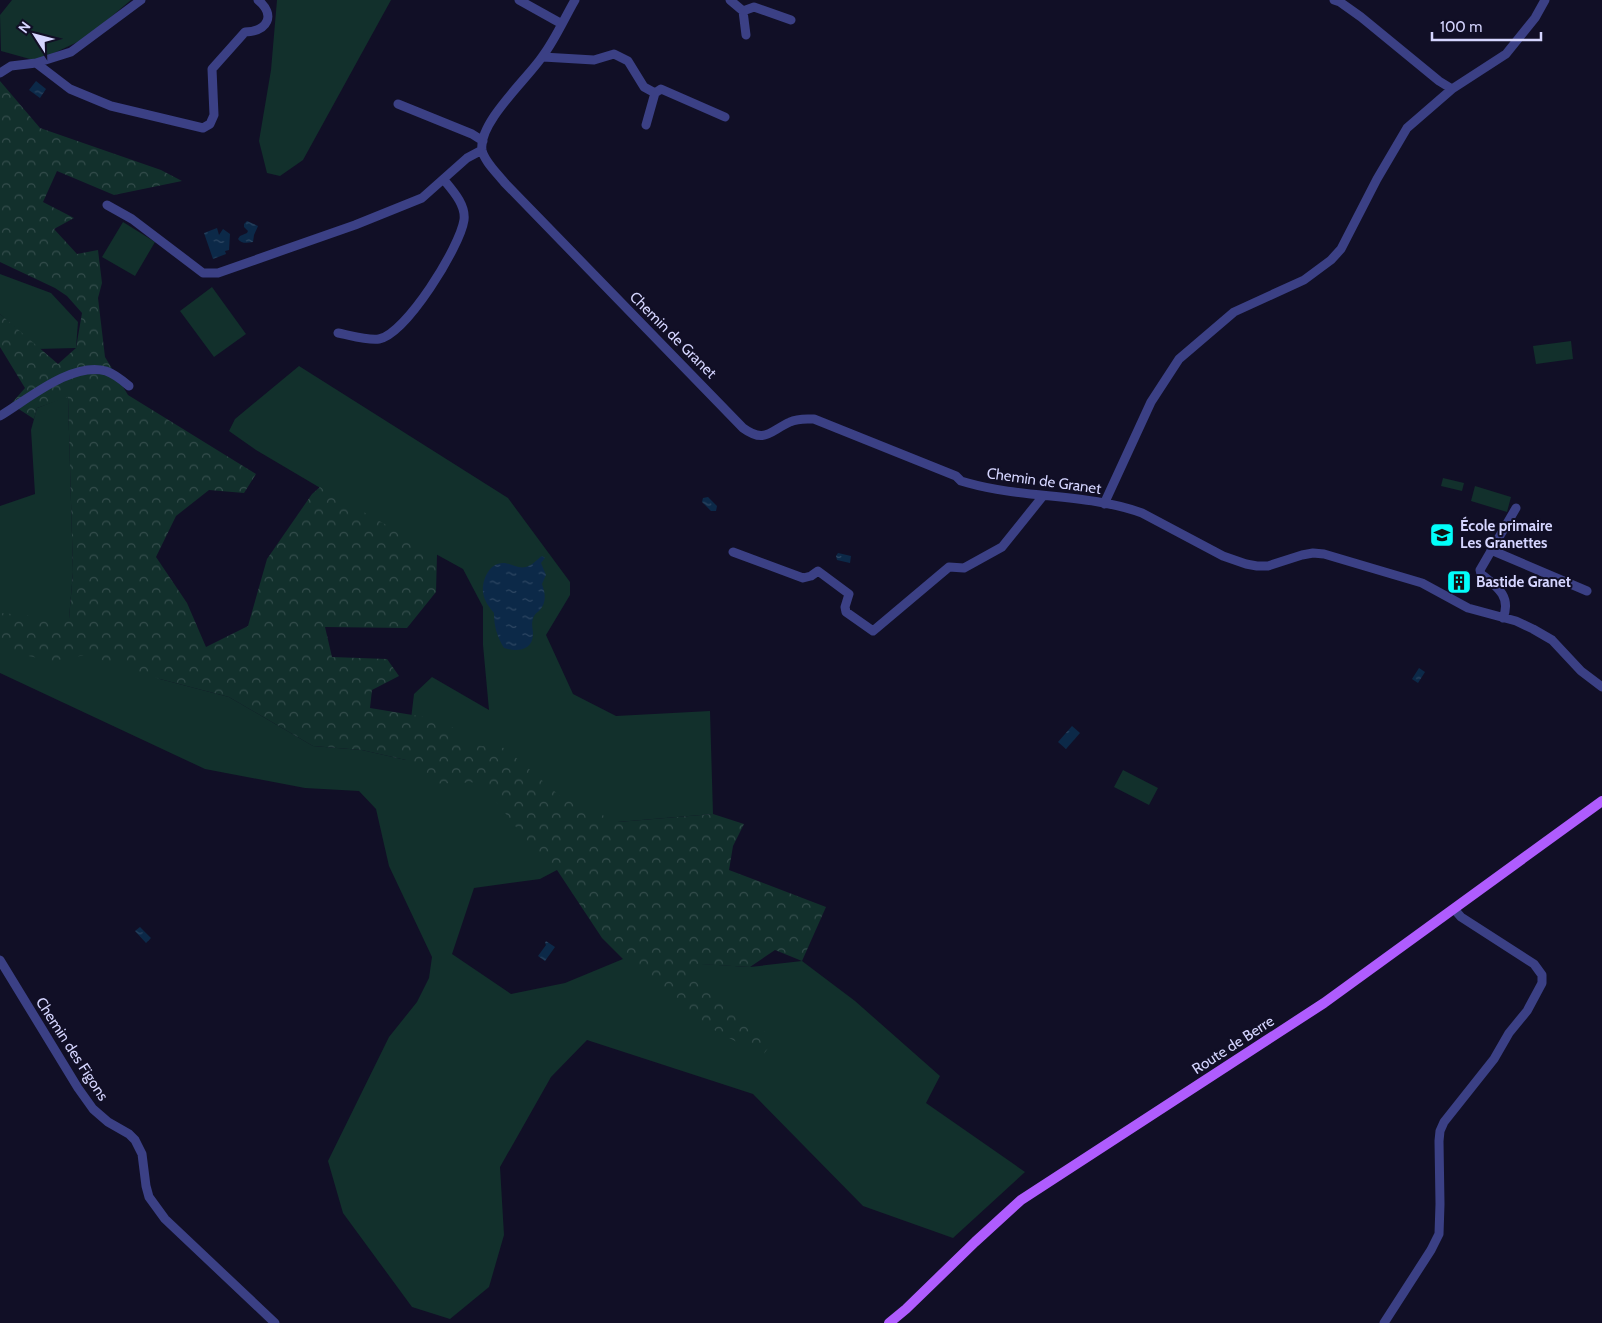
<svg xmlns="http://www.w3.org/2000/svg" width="1602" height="1323" font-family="Cabin,sans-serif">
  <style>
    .grass { fill: #12302c }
    .forest { fill: url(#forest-crowns) }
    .water { fill: url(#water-ripples) }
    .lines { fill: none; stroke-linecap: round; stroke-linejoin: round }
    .minor { stroke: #3b4085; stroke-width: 9 }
    .major { stroke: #af5cfe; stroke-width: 10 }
    .labels { text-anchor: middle; stroke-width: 4; stroke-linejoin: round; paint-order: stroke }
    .street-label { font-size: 15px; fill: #d5d5ff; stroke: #110f26 }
    .poi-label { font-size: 15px; font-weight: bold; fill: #d5d5ff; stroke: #110f26; text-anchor: start }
  </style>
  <defs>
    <pattern id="forest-crowns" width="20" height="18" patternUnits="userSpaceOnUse" patternTransform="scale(1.25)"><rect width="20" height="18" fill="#12302c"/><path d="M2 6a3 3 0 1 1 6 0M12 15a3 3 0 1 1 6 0" fill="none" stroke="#344d4c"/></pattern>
    <pattern id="water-ripples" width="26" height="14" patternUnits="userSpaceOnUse" patternTransform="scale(1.25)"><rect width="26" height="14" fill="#0c2948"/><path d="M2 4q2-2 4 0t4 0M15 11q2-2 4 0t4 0" fill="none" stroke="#2e4763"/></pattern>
  </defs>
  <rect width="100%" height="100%" fill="#110f26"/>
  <path class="grass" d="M 12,0 L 131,0 L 86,38 L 37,61 L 1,51 L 0,15 Z
    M 277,0 L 391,0 L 303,160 L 280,176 L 267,173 L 259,141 L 271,70 Z
    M 123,222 L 155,242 L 135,276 L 102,257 Z
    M 0,274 L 51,293 L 78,322 L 76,348 L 38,349 L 0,314 Z
    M 212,287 L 246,334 L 214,357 L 180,311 Z
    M 1571,341 L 1573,359 L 1536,364 L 1533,346 Z
    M 299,366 L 508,498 L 570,582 L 570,595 L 546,635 L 573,694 L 616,716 L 710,711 L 713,814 L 618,822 L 557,870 L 540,879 L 474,888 L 452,954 L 511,994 L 565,983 L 623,959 L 750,967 L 802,961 L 855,1001 L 940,1076 L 926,1103 L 1025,1172 L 953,1238 L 863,1206 L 753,1094 L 587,1040 L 551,1077 L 500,1167 L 504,1235 L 489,1287 L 450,1319 L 412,1307 L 343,1213 L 328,1161 L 389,1037 L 417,1002 L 429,978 L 432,957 L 389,866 L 376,809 L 359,791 L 305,788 L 205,769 L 0,673 L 0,506 L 35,494 L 31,430 L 37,408 L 68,396 L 73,572 L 69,619 L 160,679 L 229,697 L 313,746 L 362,750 L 406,760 L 414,694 L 432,677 L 489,710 L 483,645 L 483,607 L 463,569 L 383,525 L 256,450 L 229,431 L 235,419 Z
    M 1443,478 L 1464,483 L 1462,491 L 1441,486 Z
    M 1475,486 L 1511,497 L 1507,512 L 1471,501 Z
    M 1123,770 L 1158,788 L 1149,805 L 1114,787 Z"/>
  <path class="forest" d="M 0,81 L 40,128 L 161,170 L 182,181 L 114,195 L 57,171 L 43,202 L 74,218 L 54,229 L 77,254 L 98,250 L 102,283 L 98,298 L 105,357 L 128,395 L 256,474 L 244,493 L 209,490 L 176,516 L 156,557 L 187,603 L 206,647 L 248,626 L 267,559 L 312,494 L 320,487 L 437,554 L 436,592 L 407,628 L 325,627 L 332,657 L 387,659 L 399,676 L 372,690 L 370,708 L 449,721 L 461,744 L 505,748 L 561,797 L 618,822 L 713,814 L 744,824 L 733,846 L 729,870 L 826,907 L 802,961 L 775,950 L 750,967 L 697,964 L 692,970 L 704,990 L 775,1039 L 763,1055 L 717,1032 L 623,959 L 602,938 L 557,870 L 527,841 L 481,782 L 429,784 L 406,760 L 362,750 L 313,746 L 229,697 L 160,679 L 86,655 L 52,661 L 0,650 L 0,613 L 69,619 L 73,572 L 68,397 L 37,408 L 34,419 L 11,404 L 25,388 L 0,347 L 0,314 L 58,364 L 76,348 L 82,313 L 67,296 L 55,288 L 0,262 Z"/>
  <path class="water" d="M 36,81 L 46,89 L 40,98 L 29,90 Z
    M 247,221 L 258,226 L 254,235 L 253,242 C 248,243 241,244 238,239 L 240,236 L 247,233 L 248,231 L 244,227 L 244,224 Z
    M 217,228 L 219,235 L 223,229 L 230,234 L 229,250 L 225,251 L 226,254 L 213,259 L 204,233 Z
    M 708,497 L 717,506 L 716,511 L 711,511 L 702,502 L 703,498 Z
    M 838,553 L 851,556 L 850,563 L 837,560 L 836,556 Z
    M 542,556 L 545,558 L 541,563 L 546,575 L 542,584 C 545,593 547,601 540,610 C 537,613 534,614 533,619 C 531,624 533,629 533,634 C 533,651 516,652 504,648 C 497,636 494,627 494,613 C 489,607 484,601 483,592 C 482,580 489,563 503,563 C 511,563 517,569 526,567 C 533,565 536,560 542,556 Z
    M 1419,668 L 1425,672 L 1418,683 L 1412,679 Z
    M 1072,726 L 1080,733 L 1066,749 L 1058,742 Z
    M 140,927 L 151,938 L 146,943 L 135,931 Z
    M 546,941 L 555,947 L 545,961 L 538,956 L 546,945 L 545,943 Z"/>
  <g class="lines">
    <path class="minor" d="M 519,0 L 562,24
      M 575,0 C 564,19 555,40 542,57 C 527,79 478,123 482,150 C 484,161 497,173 504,182 L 743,428 C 765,444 770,431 790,422 C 798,418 805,419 814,419 L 956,476 L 961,481 L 968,483 C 1025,499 1087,493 1142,513 L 1223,556 L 1246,564 L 1257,566 L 1268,566 L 1302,555 L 1313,553 L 1324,554 L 1422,583 L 1468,608 L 1516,621 L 1533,629 L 1552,640 L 1581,671 L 1602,687
      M 730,0 L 743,11 L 754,7 L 791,20
      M 1334,0 L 1340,2 L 1361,17 L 1439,81 L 1452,89
      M 743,11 L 746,35
      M 543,57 L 594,60 L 614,54 L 628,61 L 644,87 L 655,93 L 646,125
      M 36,63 L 70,89 L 111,106 L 203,128 L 210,124 L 214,115 L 212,69 L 245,32 C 268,31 276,15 258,0
      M 0,73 L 11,66 L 36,63 L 71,52 L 141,0
      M 655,93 L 661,89 L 725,117
      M 398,104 L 472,134 L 483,141
      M 107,205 L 132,219 L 203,273 L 218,273 L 355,225 L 422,198 L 467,158 L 482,150
      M 338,333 C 349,335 369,341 379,339 C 406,334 460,247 464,220 C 466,205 453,191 444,180
      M 0,416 C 27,400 72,361 106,371 C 115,374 122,380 129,386
      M 1104,504 L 1151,402 L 1179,359 L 1234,312 L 1304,280 L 1331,260 L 1341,249 L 1377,179 L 1407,128 L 1452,89 L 1506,54 L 1535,18 L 1545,0
      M 1491,550 L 1587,591
      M 733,552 L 803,578 L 811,576 L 818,571 L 849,594 L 845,607 L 846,612 L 873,631 L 949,567 L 964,568 L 1002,547 L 1043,496
      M 1503,618 C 1512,596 1496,586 1481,574 L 1480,570 L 1516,508
      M 0,960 L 78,1088 L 93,1109 L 108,1122 L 129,1134 L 135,1140 L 142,1154 L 146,1186 L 149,1197 L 165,1219 L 275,1323
      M 1384,1323 L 1431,1250 L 1439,1234 L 1440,1204 L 1439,1141 L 1440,1131 L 1444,1122 L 1494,1059 L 1509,1033 L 1527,1011 L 1542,983 L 1542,975 L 1534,964 L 1461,917 L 1454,909"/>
    <path class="major" d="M 889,1323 L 906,1309 L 975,1242 L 1021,1200 L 1324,1003 L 1602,801"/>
  </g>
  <defs>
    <symbol id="school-square" viewBox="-11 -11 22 22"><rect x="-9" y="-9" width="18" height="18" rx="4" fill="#02fefa" stroke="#110f26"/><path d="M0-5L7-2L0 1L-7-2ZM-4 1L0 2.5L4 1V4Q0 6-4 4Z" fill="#111"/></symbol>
    <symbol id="building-square" viewBox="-11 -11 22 22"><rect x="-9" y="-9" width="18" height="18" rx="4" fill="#02fefa" stroke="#110f26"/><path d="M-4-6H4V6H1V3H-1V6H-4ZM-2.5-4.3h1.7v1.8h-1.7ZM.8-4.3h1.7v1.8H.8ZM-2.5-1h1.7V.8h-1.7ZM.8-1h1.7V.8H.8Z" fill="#111"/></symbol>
  </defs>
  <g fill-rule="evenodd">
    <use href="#school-square" x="1428" y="521" width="28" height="28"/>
    <use href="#building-square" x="1445" y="568" width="28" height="28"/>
  </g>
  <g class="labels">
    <g class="street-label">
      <text transform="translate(673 335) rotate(45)" y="5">Chemin de Granet</text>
      <text transform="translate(1044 481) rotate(8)" y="5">Chemin de Granet</text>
      <text transform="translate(1233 1045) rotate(-33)" y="5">Route de Berre</text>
      <text transform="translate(72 1049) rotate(57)" y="5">Chemin des Figons</text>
    </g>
    <g class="poi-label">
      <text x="1460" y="531">École primaire<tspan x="1460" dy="17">Les Granettes</tspan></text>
      <text x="1476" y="587">Bastide Granet</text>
    </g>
  </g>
  <g transform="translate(35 35) rotate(306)" stroke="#110f26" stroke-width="4" paint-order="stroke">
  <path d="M0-4L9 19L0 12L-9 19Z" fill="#d5d5ff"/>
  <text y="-8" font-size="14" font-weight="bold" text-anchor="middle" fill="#d5d5ff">N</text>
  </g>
  <path d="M1432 32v8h109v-8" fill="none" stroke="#d5d5ff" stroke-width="2.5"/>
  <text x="1440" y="32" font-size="15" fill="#d5d5ff" stroke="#110f26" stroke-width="4" paint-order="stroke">100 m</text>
</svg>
